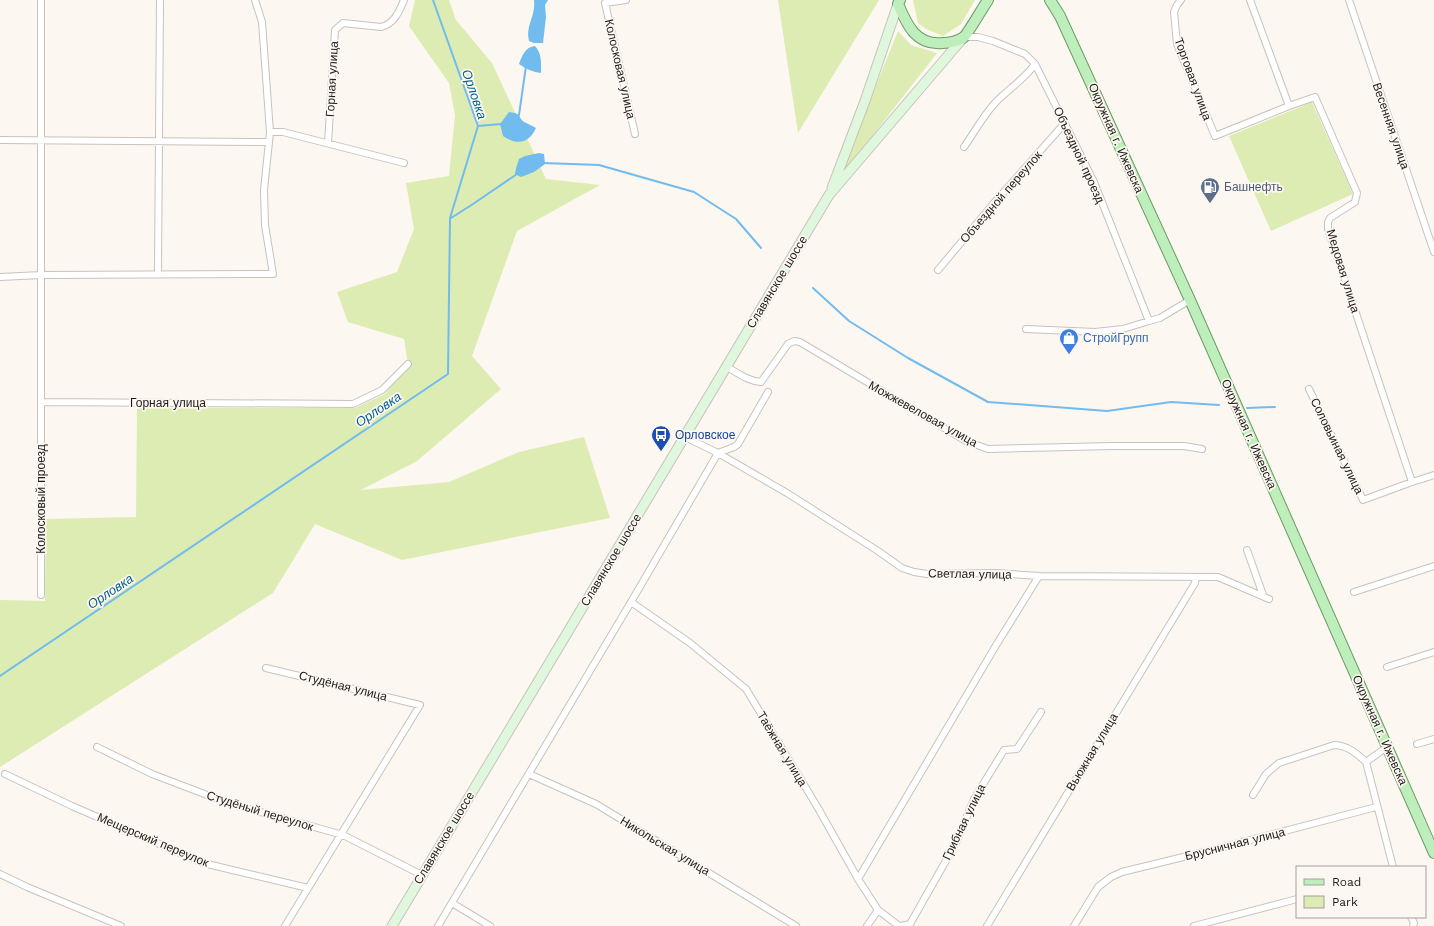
<svg xmlns="http://www.w3.org/2000/svg" width="1434" height="926" font-family="'Work Sans',sans-serif">
  <style>
    .green { fill: #ddecb2 }
    .water { fill: #72bbef }
    .lines { fill: none; stroke-linecap: round; stroke-linejoin: round }
    .stream { stroke: #72bbef; stroke-width: 2 }
    .street-casing { stroke: #c8c2bd; stroke-width: 8 }
    .secondary-casing { stroke: #c8c2bd; stroke-width: 11 }
    .primary-casing { stroke: #699d64; stroke-width: 12 }
    .street { stroke: #fff; stroke-width: 6 }
    .secondary { stroke: #def7dd; stroke-width: 9 }
    .primary { stroke: #beeebb; stroke-width: 10 }
    .labels { text-anchor: middle; stroke-width: 3.5; stroke-linejoin: round; paint-order: stroke }
    .street-label { font-size: 12px; fill: #1d1b19; stroke: #fdf7f1 }
    .service-label { font-size: 12px; fill: #4e5e75; stroke: #fdf7f1; text-anchor: start }
    .shop-label { font-size: 12px; fill: #366cbe; stroke: #fdf7f1; text-anchor: start }
    .transit-label { font-size: 12px; fill: #164399; stroke: #fdf7f1; text-anchor: start }
    .water-label { font-size: 13px; font-style: italic; fill: #005e8e; stroke: #fdf7f1 }
  </style>
  <rect width="100%" height="100%" fill="#fdf7f1"/>
  <path class="green" d="M 415,0 L 449,0 L 456,20 L 492,63 L 546,179 L 600,185 L 517,231 L 472,356 L 501,389 L 417,461 L 361,490 L 449,482 L 519,452 L 584,437 L 610,518 L 402,560 L 315,524 L 273,593 L 0,767 L 0,600 L 45,601 L 46,519 L 136,517 L 137,408 L 355,408 L 385,394 L 408,364 L 404,339 L 348,322 L 337,292 L 397,272 L 414,229 L 406,183 L 449,176 L 455,115 L 449,83 L 409,26 Z
    M 778,0 L 879,0 L 798,133 Z
    M 913,0 L 975,0 L 961,24 L 943,36 L 926,29 L 918,23 Z
    M 898,31 L 911,45 L 937,53 L 838,180 Z
    M 1312,102 L 1353,194 L 1271,231 L 1229,136 Z"/>
  <path class="water" d="M 534,0 L 548,0 L 545,5 L 546,17 L 543,43 L 534,43 L 529,41 C 525,26 536,16 534,0 Z
    M 535,46 C 542,54 541,62 541,73 C 533,72 526,69 519,64 C 522,56 525,47 535,46 Z
    M 509,112 L 515,113 L 519,115 C 522,124 529,123 536,128 C 529,143 518,146 503,136 L 500,124 Z
    M 539,153 L 544,154 L 545,164 L 534,172 L 521,177 L 515,174 L 516,168 L 519,159 L 525,156 Z"/>
  <g class="lines">
    <path class="stream" d="M 518,116 L 519,115 L 526,66
      M 478,126 L 501,124
      M 543,163 L 599,165 L 694,192 L 736,219 L 761,248
      M 451,218 L 473,204 L 517,174
      M 813,288 L 849,321 L 908,358 L 988,402 L 1107,411 L 1171,402 L 1219,405
      M 1247,408 L 1275,407
      M 0,676 L 448,374 L 450,218 L 478,126 L 433,0"/>
    <defs>
      <path id="street" d="M 626,0 L 605,3 L 635,134
        M 1181,0 L 1177,5 L 1174,12 L 1177,44 L 1215,136 L 1289,106
        M 1250,0 L 1289,106 L 1315,97 L 1357,193 L 1355,202 L 1330,218 L 1328,222 L 1328,229 L 1412,482
        M 1349,0 L 1434,252
        M 964,37 L 978,37 L 993,41 L 1025,54 L 1035,64 L 1094,182 L 1149,321 L 1123,329 L 1095,332 L 1026,329
        M 270,132 L 283,132 L 404,163
        M 0,140 L 269,142
        M 328,143 L 335,30 L 343,23 L 381,27 C 394,24 399,12 404,0
        M 964,147 C 974,133 983,116 995,103 C 1007,90 1025,79 1035,64
        M 938,270 L 994,203 L 1064,124
        M 158,274 L 160,0
        M 0,277 L 41,275 L 273,274 L 265,225 L 264,190 L 270,132 L 262,22 L 255,0
        M 1149,321 L 1160,318 L 1190,300
        M 727,367 C 738,373 748,381 761,382 L 788,344 L 794,341 L 800,342 L 966,441 L 988,449 L 1112,446 L 1184,446 L 1202,449
        M 1309,389 L 1363,500 L 1412,482 L 1434,475
        M 41,402 L 353,404 L 382,390 L 408,364
        M 685,437 L 718,453 L 787,493 L 878,551 L 902,568 L 914,572 L 927,574 L 996,573 L 1039,576 L 1218,577 L 1269,599
        M 1247,550 L 1263,595
        M 1354,592 L 1434,566
        M 41,595 L 41,0
        M 631,602 L 690,643 L 746,689 L 818,808 L 858,879 L 878,910 L 899,926
        M 1387,667 L 1434,652
        M 266,668 L 420,705 L 285,926
        M 1417,744 L 1434,739
        M 97,747 L 152,774 L 228,803 L 343,835 L 422,875
        M 1366,762 L 1387,747
        M 5,774 L 72,806 L 203,863 L 308,888
        M 529,774 L 596,804 L 796,926
        M 1253,795 L 1266,774 L 1279,763 L 1334,745 C 1347,745 1356,753 1366,762 L 1393,867
        M 0,874 L 27,887 L 121,926
        M 858,879 L 995,647 L 1039,576
        M 452,903 L 490,926
        M 1411,917 L 1414,923 L 1413,926
        M 438,926 L 631,602 L 718,453 L 734,447 L 738,444 L 768,392
        M 867,926 L 878,910
        M 900,926 L 910,924 L 956,843 L 974,799 L 1004,750 L 1017,749 L 1041,712
        M 987,926 L 1195,583 L 1196,577
        M 1074,926 L 1098,887 L 1111,877 L 1122,872 L 1216,849 L 1376,807
        M 1194,926 L 1297,899"/>
      <path id="secondary" d="M 832,188 L 865,101 L 898,4
        M 392,926 L 829,195 L 963,38"/>
      <path id="primary" d="M 900,0 L 898,4 C 907,25 916,46 943,43 C 949,43 959,41 964,37 C 969,32 983,7 988,0
        M 1050,0 L 1060,16 L 1190,300 L 1434,853"/>
    </defs>
    <use href="#street" class="street-casing"/>
    <use href="#secondary" class="secondary-casing"/>
    <use href="#primary" class="primary-casing"/>
    <use href="#street" class="street"/>
    <use href="#secondary" class="secondary"/>
    <use href="#primary" class="primary"/>
  </g>
  <defs>
    <symbol id="fuel-pin" viewBox="-11 -11 22 30"><path d="M0 17L-7.5 6A9.5 9.5 0 1 1 7.5 6Z" fill="#5c6f8a" stroke="#fdf7f1"/><path d="M-5.5-6h7V0h2V4h1.3V-2.5L3-4.5l.8-.8L6-3V5H2.5V1h-1V6h-7ZM-4.2-4.7v3.2H.2V-4.7Z" fill="#fff"/></symbol>
    <symbol id="shop-pin" viewBox="-11 -11 22 30"><path d="M0 17L-7.5 6A9.5 9.5 0 1 1 7.5 6Z" fill="#3f7fe0" stroke="#fdf7f1"/><path d="M-5-2.5h2.3a2.7 3.5 0 0 1 5.4 0H5L5.5 6h-11ZM-1.5-2.5h3a1.5 2.3 0 0 0-3 0Z" fill="#fff"/></symbol>
    <symbol id="bus-pin" viewBox="-11 -11 22 30"><path d="M0 17L-7.5 6A9.5 9.5 0 1 1 7.5 6Z" fill="#1a4fb4" stroke="#fdf7f1"/><path d="M-5-6H5V4H4V6H2V4H-2V6H-4V4H-5ZM-3.5-4V0h7V-4ZM-3.5 1.2v1.5H-2V1.2ZM2 1.2v1.5H3.5V1.2Z" fill="#fff"/></symbol>
  </defs>
  <g fill-rule="evenodd">
    <use href="#fuel-pin" x="1199" y="176" width="22" height="30"/>
    <use href="#shop-pin" x="1058" y="327" width="22" height="30"/>
    <use href="#bus-pin" x="650" y="424" width="22" height="30"/>
  </g>
  <g class="labels">
    <g class="street-label">
      <text transform="translate(620 69) rotate(77)" y="4">Колосковая улица</text>
      <text transform="translate(332 79) rotate(-87)" y="4">Горная улица</text>
      <text transform="translate(1193 79) rotate(70)" y="4">Торговая улица</text>
      <text transform="translate(1391 126) rotate(71)" y="4">Весенняя улица</text>
      <text transform="translate(1116 138) rotate(66)" y="4">Окружная г. Ижевска</text>
      <text transform="translate(1079 155) rotate(65)" y="4">Объездной проезд</text>
      <text transform="translate(1001 197) rotate(-49)" y="4">Объездной переулок</text>
      <text transform="translate(1343 271) rotate(73)" y="4">Медовая улица</text>
      <text transform="translate(777 282) rotate(-59)" y="4">Славянское шоссе</text>
      <text x="168" y="407">Горная улица</text>
      <text transform="translate(923 414) rotate(29)" y="4">Можжевеловая улица</text>
      <text transform="translate(1249 434) rotate(66)" y="4">Окружная г. Ижевска</text>
      <text transform="translate(1337 446) rotate(64)" y="4">Соловьиная улица</text>
      <text transform="translate(41 499) rotate(-90)" y="4">Колосковый проезд</text>
      <text transform="translate(611 560) rotate(-59)" y="4">Славянское шоссе</text>
      <text transform="translate(970 574) rotate(1)" y="4">Светлая улица</text>
      <text transform="translate(343 686) rotate(14)" y="4">Студёная улица</text>
      <text transform="translate(1380 730) rotate(66)" y="4">Окружная г. Ижевска</text>
      <text transform="translate(782 749) rotate(59)" y="4">Таёжная улица</text>
      <text transform="translate(1092 752) rotate(-59)" y="4">Вьюжная улица</text>
      <text transform="translate(260 811) rotate(17)" y="4">Студёный переулок</text>
      <text transform="translate(964 822) rotate(-64)" y="4">Грибная улица</text>
      <text transform="translate(444 838) rotate(-59)" y="4">Славянское шоссе</text>
      <text transform="translate(153 840) rotate(23)" y="4">Мещерский переулок</text>
      <text transform="translate(1235 844) rotate(-14)" y="4">Брусничная улица</text>
      <text transform="translate(665 846) rotate(31)" y="4">Никольская улица</text>
    </g>
    <g class="service-label">
      <text x="1224" y="191">Башнефть</text>
    </g>
    <g class="shop-label">
      <text x="1083" y="342">СтройГрупп</text>
    </g>
    <g class="transit-label">
      <text x="675" y="439">Орловское</text>
    </g>
    <g class="water-label">
      <text transform="translate(475 94) rotate(71)" y="5">Орловка</text>
      <text transform="translate(378 409) rotate(-34)" y="5">Орловка</text>
      <text transform="translate(110 591) rotate(-34)" y="5">Орловка</text>
    </g>
  </g>
  <rect x="1296" y="866" width="130" height="52" fill="#fdf7f1" stroke="#a39f9b"/>
  <rect x="1304" y="879" width="20" height="6" fill="#beeebb" stroke="#a39f9b"/>
  <text x="1332" y="886" font-size="12" fill="#1d1b19">Road</text>
  <rect x="1304" y="896" width="20" height="12" fill="#ddecb2" stroke="#a39f9b"/>
  <text x="1332" y="906" font-size="12" fill="#1d1b19">Park</text>
</svg>
